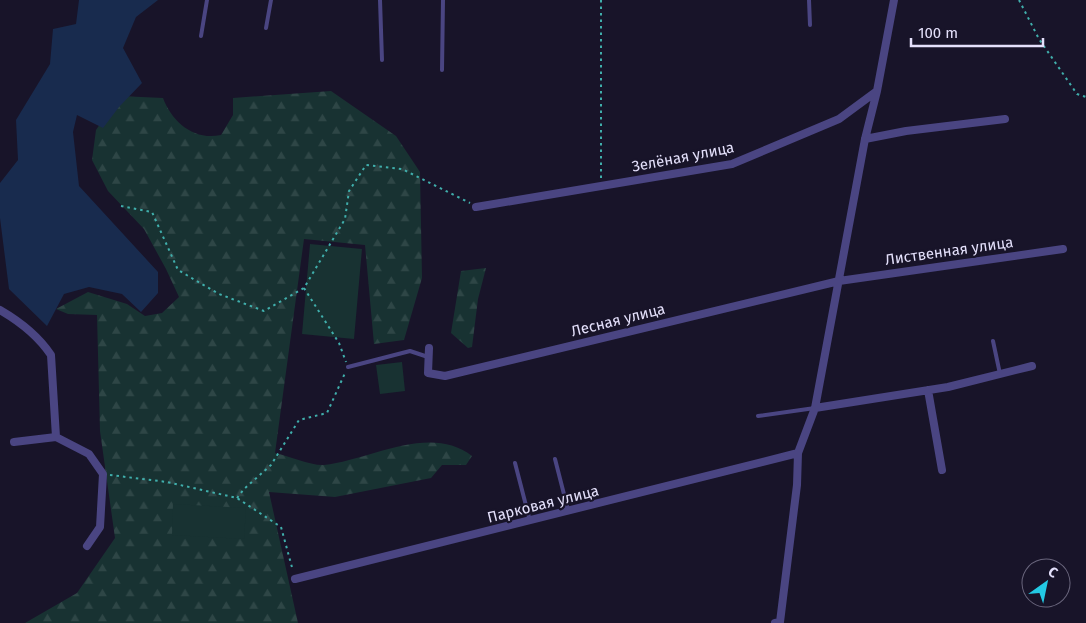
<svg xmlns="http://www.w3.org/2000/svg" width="1086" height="623" font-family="'Fira Sans',sans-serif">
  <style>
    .forest { fill: url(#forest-firs) }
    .park { fill: #183232 }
    .water { fill: #182b4e }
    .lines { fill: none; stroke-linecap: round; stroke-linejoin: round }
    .path { stroke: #40afac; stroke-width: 2; stroke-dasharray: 2.5 4; stroke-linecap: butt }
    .lane { stroke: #4a4582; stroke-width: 4 }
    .street { stroke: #4a4582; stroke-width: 8 }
    .labels { text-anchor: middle; stroke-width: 4.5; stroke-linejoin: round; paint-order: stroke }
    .street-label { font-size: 15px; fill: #e4e0fb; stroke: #181429 }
  </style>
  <defs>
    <pattern id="forest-firs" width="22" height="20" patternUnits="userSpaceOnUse" patternTransform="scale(1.25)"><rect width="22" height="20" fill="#183232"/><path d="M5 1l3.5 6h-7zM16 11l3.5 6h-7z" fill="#2e4646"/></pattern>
  </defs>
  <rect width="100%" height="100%" fill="#181429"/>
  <path class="forest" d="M 331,91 L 396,136 L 420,172 L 422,278 L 404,340 L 374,344 L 365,245 L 304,239 L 275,453 C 288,456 312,466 324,465 C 370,460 430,423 472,456 L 466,465 L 442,465 L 431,478 L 335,497 L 269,492 L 298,623 L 25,623 L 77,593 L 115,538 L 100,431 L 97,315 L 68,314 L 56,309 L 88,292 L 127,304 L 145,316 L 162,313 L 179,297 L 166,269 L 144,229 L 108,191 L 92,160 L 96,130 L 119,96 L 163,98 C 172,122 194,141 221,135 L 233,115 L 233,98 Z
    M 486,268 L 478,299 L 472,347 L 468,348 L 451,333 L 461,271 Z"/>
  <path class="park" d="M 310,244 L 362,249 L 354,339 L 302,334 Z
    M 402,362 L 405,391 L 380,394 L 376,365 Z
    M 173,504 L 246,508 L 244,539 L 172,535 Z"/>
  <path class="water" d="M 79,0 L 158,0 L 136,17 L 123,48 L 142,83 L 119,107 L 103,128 L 77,115 L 73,132 L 79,186 L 158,272 L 158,293 L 141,312 L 122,294 L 89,287 L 64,294 L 47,326 L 9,289 L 0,218 L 0,183 L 18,160 L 16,120 L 50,64 L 53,29 L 76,24 Z"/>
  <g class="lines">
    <path class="path" d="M 1019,0 L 1039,39 L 1077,94 L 1086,97
      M 601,178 L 601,0
      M 121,206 L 152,212 L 178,270 L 219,294 L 264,311 L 304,288 L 345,219 L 349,191 L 366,165 L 402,169 L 470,203
      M 304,288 L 339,343 L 346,362
      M 110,475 L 167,482 L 237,498 L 281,527 L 293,571
      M 237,498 L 244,489 L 271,465 L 299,420 L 327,413 L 345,373"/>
    <path class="lane" d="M 380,0 L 382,60
      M 809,0 L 810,25
      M 266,28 L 271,0
      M 201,36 L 207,0
      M 442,70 L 443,0
      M 993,341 L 1000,374
      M 348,367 L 410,351 L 428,357
      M 758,416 L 815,408
      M 555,459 L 568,510
      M 515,463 L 530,521"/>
    <path class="street" d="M 865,139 L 906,131 L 1005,119
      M 476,207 L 732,164 L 839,119 L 877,91 L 894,0
      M 0,310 C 19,321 39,337 51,355 L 56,437 L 14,442
      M 429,348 L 428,373 L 445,376 L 839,281 L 1063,249
      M 928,390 L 942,470
      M 815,408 L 948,387 L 1032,366
      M 56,437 L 89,454 L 103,474 L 100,527 L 87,546
      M 295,579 L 798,453
      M 775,623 L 780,622 L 797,485 L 798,453 L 815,408 L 865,139 L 877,91"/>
  </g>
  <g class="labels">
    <g class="street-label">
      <text transform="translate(683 157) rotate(-11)" y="5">Зелёная улица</text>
      <text transform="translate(949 251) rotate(-8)" y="5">Лиственная улица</text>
      <text transform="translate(618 320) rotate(-14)" y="5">Лесная улица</text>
      <text transform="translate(543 504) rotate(-14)" y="5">Парковая улица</text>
    </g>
  </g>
  <g transform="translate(1046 583) rotate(33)"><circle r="24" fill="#181429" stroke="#6a667d"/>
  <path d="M0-4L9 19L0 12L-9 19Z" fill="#23c9e4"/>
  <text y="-8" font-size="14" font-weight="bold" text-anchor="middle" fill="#e4e0fb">С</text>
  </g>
  <path d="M911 38v8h132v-8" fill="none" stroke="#e4e0fb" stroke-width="2.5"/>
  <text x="918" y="38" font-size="15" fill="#e4e0fb" stroke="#181429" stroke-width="4" paint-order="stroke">100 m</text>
</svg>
